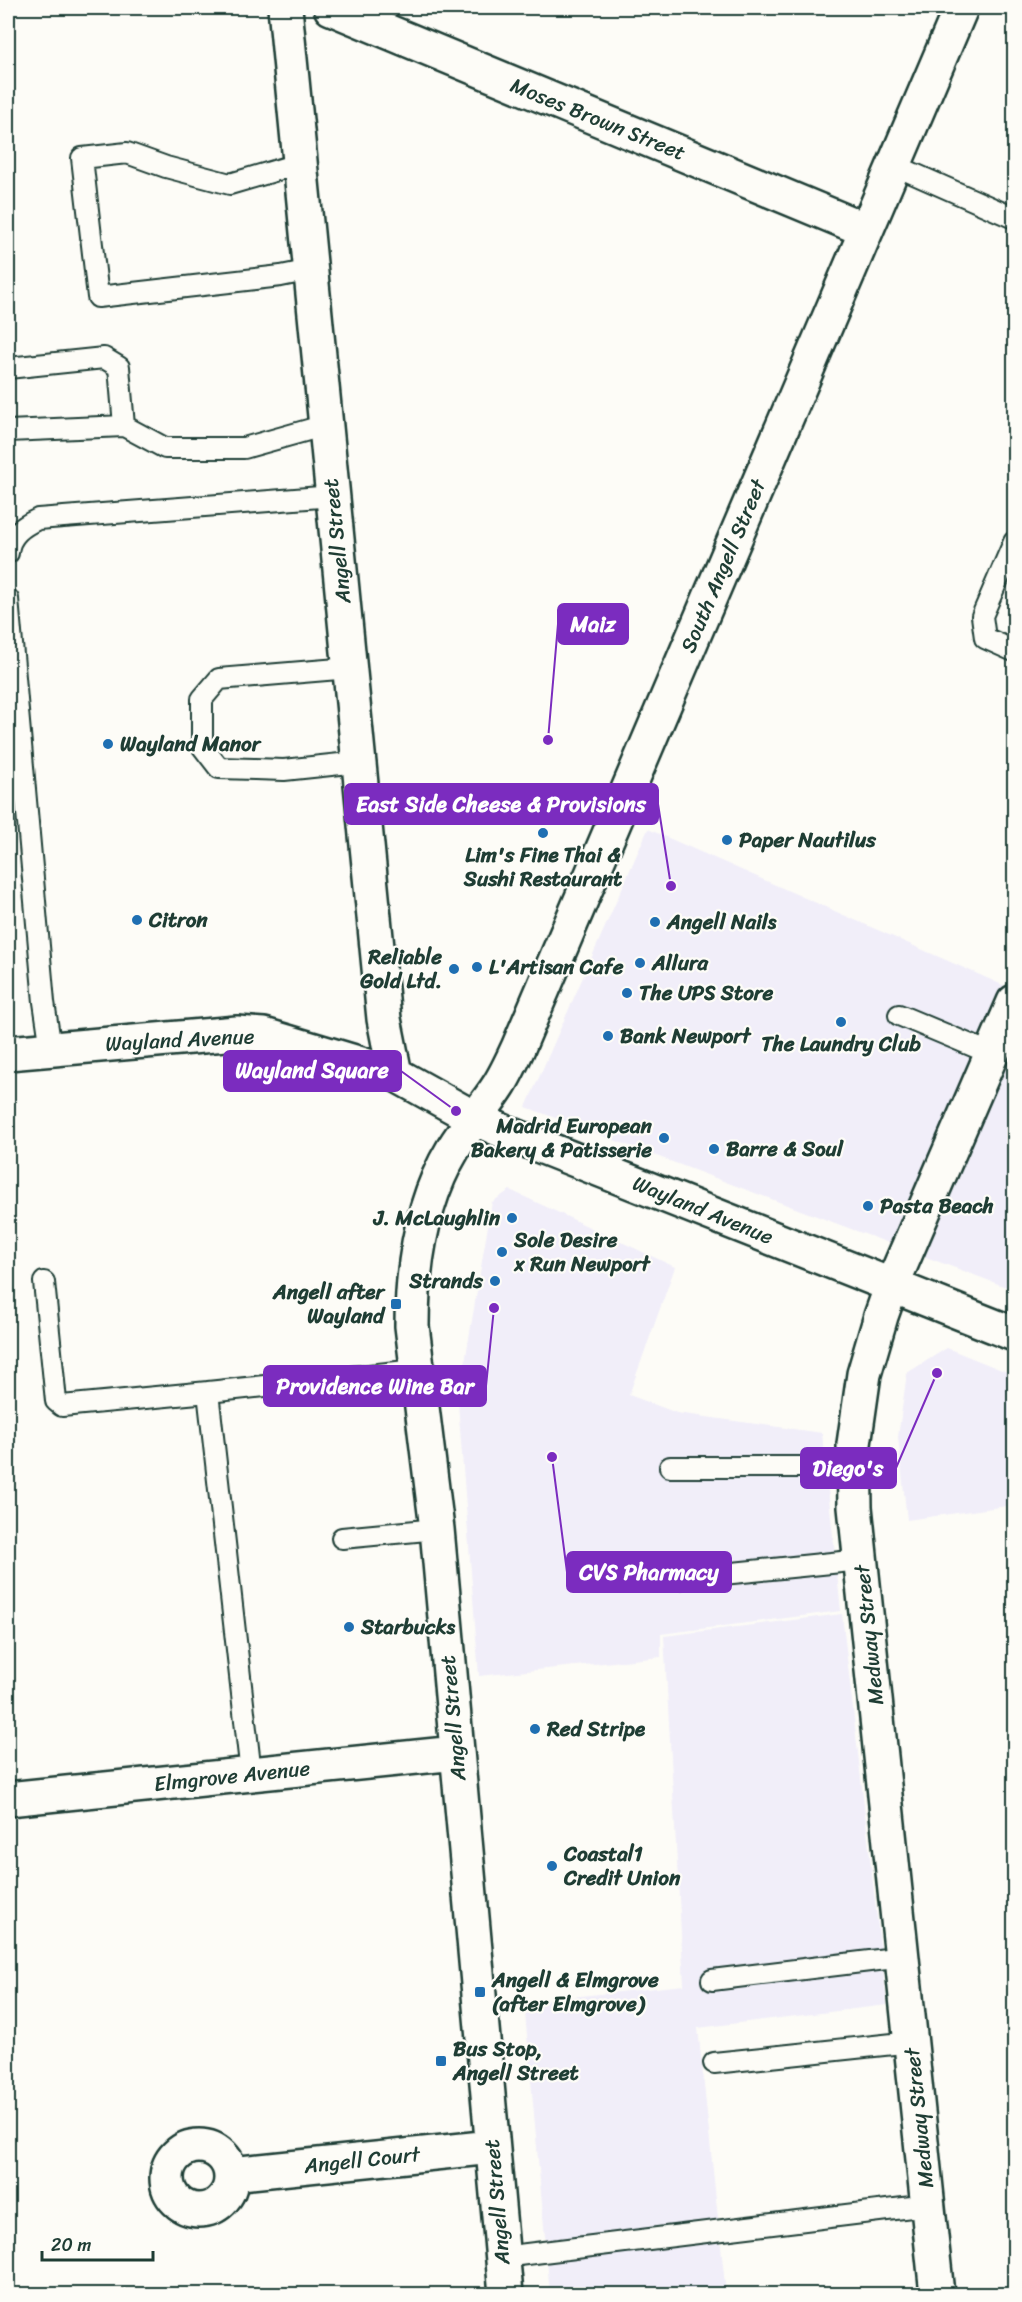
<svg xmlns="http://www.w3.org/2000/svg" width="1022" height="2302" font-family="Sriracha,sans-serif">
  <style>
    .built { fill: #f1eef9 }
    .lines { fill: none; stroke-linecap: round; stroke-linejoin: round }
    .lane-casing { stroke: #1f3d34; stroke-width: 24 }
    .street-casing { stroke: #1f3d34; stroke-width: 38 }
    .secondary-casing { stroke: #1f3d34; stroke-width: 38 }
    .lane { stroke: #fdfcf7; stroke-width: 20 }
    .street { stroke: #fdfcf7; stroke-width: 33 }
    .secondary { stroke: #fdfcf7; stroke-width: 33 }
    .poi-dot { fill: #1f6fb2; stroke: #fdfcf7; stroke-width: 2 }
    .labels { text-anchor: middle; stroke-width: 4.5; stroke-linejoin: round; paint-order: stroke }
    .street-label { font-size: 21px; fill: #1f3d34; stroke: #fdfcf7 }
    .poi-label { font-size: 21px; font-weight: bold; fill: #1f3d34; stroke: #fdfcf7; text-anchor: start }
    .leader { fill: none; stroke: #7b2cbf; stroke-width: 2 }
    .callout-dot { fill: #7b2cbf; stroke: #fdfcf7; stroke-width: 2 }
    .callout { fill: #7b2cbf; stroke: #7b2cbf; stroke-width: 2 }
    .callout-label { font-size: 22px; text-anchor: middle; font-weight: bold; fill: #fff }
  </style>
  <rect width="100%" height="100%" fill="#fdfcf7"/>
  <filter id="ink" filterUnits="userSpaceOnUse"><feTurbulence type="fractalNoise" baseFrequency=".0167" numOctaves="2"/><feDisplacementMap in="SourceGraphic" scale="12" xChannelSelector="R" yChannelSelector="G"/><feConvolveMatrix kernelMatrix="1 2 1 2 8 2 1 2 1" color-interpolation-filters="sRGB"/></filter>
  <g filter="url(#ink)">
    <path class="built" d="M 648,829 L 1014,990 L 1014,1290 L 526,1107 Z
      M 510,1190 L 675,1267 L 629,1395 L 677,1413 L 822,1433 L 841,1611 L 661,1634 L 661,1657 L 479,1676 L 458,1403 L 492,1202 Z
      M 947,1348 L 1014,1375 L 1014,1505 L 907,1520 L 898,1437 L 907,1373 Z
      M 842,1614 L 887,2005 L 698,2028 L 726,2294 L 550,2294 L 524,2002 L 684,1985 L 664,1636 Z"/>
    <g class="lines">
      <defs>
        <path id="lane" d="M 301,163 L 230,184 L 166,167 L 127,153 L 82,158 L 98,297 L 281,276 L 311,270
          M 894,165 L 1014,218
          M 8,368 L 104,358 L 119,367 L 124,426
          M 8,431 L 124,426 L 165,448 L 244,448 L 326,425
          M 1014,542 L 982,616 L 985,638 L 1014,651
          M 8,553 C 9,535 23,526 38,519 L 333,496
          M 8,599 L 44,1002 L 51,1049
          M 350,668 L 219,679 L 202,699 L 202,746 L 219,768 L 284,770 L 359,762
          M 899,1015 L 992,1054
          M 44,1282 L 56,1401 L 62,1406 L 208,1392
          M 670,1467 L 854,1467
          M 342,1538 L 437,1529
          M 673,1579 L 861,1560
          M 251,1774 L 208,1392 L 416,1370
          M 712,1980 L 903,1957
          M 714,2063 L 912,2042
          M 502,2257 L 928,2205"/>
        <path id="street" d="M 331,8 L 866,230
          M167 2178a32 32 0 1 1 64 0a32 32 0 1 1-64 0Z
          M 231,2174 L 492,2147
          M 937,2294 L 855,1507 L 854,1444 L 864,1374 L 881,1316 L 892,1285 L 1014,1002"/>
        <path id="secondary" d="M 285,8 L 384,1019 L 395,1074
          M 8,1053 L 237,1033 L 264,1035 L 395,1074 L 474,1118 L 505,1132 L 1014,1334
          M 8,1799 L 456,1753
          M 506,2294 L 437,1529 L 412,1326 C 412,1265 421,1202 453,1149 C 467,1126 485,1107 499,1085 C 506,1074 512,1061 518,1048 L 961,8"/>
      </defs>
      <use href="#lane" class="lane-casing"/>
      <use href="#street" class="street-casing"/>
      <use href="#secondary" class="secondary-casing"/>
      <use href="#lane" class="lane"/>
      <use href="#street" class="street"/>
      <use href="#secondary" class="secondary"/>
    </g>
  </g>
  <g class="poi-dot">
    <circle cx="108" cy="744" r="6"/>
    <circle cx="543" cy="833" r="6"/>
    <circle cx="727" cy="840" r="6"/>
    <circle cx="137" cy="920" r="6"/>
    <circle cx="655" cy="922" r="6"/>
    <circle cx="640" cy="963" r="6"/>
    <circle cx="477" cy="967" r="6"/>
    <circle cx="454" cy="969" r="6"/>
    <circle cx="627" cy="993" r="6"/>
    <circle cx="841" cy="1022" r="6"/>
    <circle cx="608" cy="1036" r="6"/>
    <circle cx="664" cy="1138" r="6"/>
    <circle cx="714" cy="1149" r="6"/>
    <circle cx="868" cy="1206" r="6"/>
    <circle cx="512" cy="1218" r="6"/>
    <circle cx="502" cy="1252" r="6"/>
    <circle cx="495" cy="1281" r="6"/>
    <rect x="390" y="1298" width="12" height="12" rx="3"/>
    <circle cx="349" cy="1627" r="6"/>
    <circle cx="535" cy="1729" r="6"/>
    <circle cx="552" cy="1866" r="6"/>
    <rect x="474" y="1986" width="12" height="12" rx="3"/>
    <rect x="435" y="2055" width="12" height="12" rx="3"/>
  </g>
  <g class="labels">
    <g class="street-label">
      <text transform="translate(598 119) rotate(22)" y="7">Moses Brown Street</text>
      <text transform="translate(337 541) rotate(-96)" y="7">Angell Street</text>
      <text transform="translate(723 566) rotate(-67)" y="7">South Angell Street</text>
      <text transform="translate(180 1040) rotate(-3)" y="7">Wayland Avenue</text>
      <text transform="translate(703 1210) rotate(22)" y="7">Wayland Avenue</text>
      <text transform="translate(869 1635) rotate(-96)" y="7">Medway Street</text>
      <text transform="translate(453 1718) rotate(-95)" y="7">Angell Street</text>
      <text transform="translate(232 1776) rotate(-6)" y="7">Elmgrove Avenue</text>
      <text transform="translate(919 2118) rotate(-96)" y="7">Medway Street</text>
      <text transform="translate(362 2160) rotate(-6)" y="7">Angell Court</text>
      <text transform="translate(497 2202) rotate(-95)" y="7">Angell Street</text>
    </g>
    <g class="poi-label">
      <text x="120" y="751">Wayland Manor</text>
      <text x="739" y="847">Paper Nautilus</text>
      <text x="543" y="862" text-anchor="middle">Lim's Fine Thai &amp;<tspan x="543" dy="24">Sushi Restaurant</tspan></text>
      <text x="149" y="927">Citron</text>
      <text x="667" y="929">Angell Nails</text>
      <text x="442" y="964" text-anchor="end">Reliable<tspan x="442" dy="24">Gold Ltd.</tspan></text>
      <text x="652" y="970">Allura</text>
      <text x="489" y="974">L'Artisan Cafe</text>
      <text x="639" y="1000">The UPS Store</text>
      <text x="620" y="1043">Bank Newport</text>
      <text x="841" y="1051" text-anchor="middle">The Laundry Club</text>
      <text x="652" y="1133" text-anchor="end">Madrid European<tspan x="652" dy="24">Bakery &amp; Patisserie</tspan></text>
      <text x="726" y="1156">Barre &amp; Soul</text>
      <text x="880" y="1213">Pasta Beach</text>
      <text x="500" y="1225" text-anchor="end">J. McLaughlin</text>
      <text x="514" y="1247">Sole Desire<tspan x="514" dy="24">x Run Newport</tspan></text>
      <text x="483" y="1288" text-anchor="end">Strands</text>
      <text x="384" y="1299" text-anchor="end">Angell after<tspan x="384" dy="24">Wayland</tspan></text>
      <text x="361" y="1634">Starbucks</text>
      <text x="547" y="1736">Red Stripe</text>
      <text x="564" y="1861">Coastal1<tspan x="564" dy="24">Credit Union</tspan></text>
      <text x="492" y="1987">Angell &amp; Elmgrove<tspan x="492" dy="24">(after Elmgrove)</tspan></text>
      <text x="453" y="2056">Bus Stop,<tspan x="453" dy="24">Angell Street</tspan></text>
    </g>
  </g>
  <path class="leader" d="M548 740L558 624M671 886L658 804M456 1111L401 1071M494 1308L486 1386M937 1373L896 1468M552 1457L567 1572"/>
  <g class="callout-dot">
    <circle cx="548" cy="740" r="6"/>
    <circle cx="671" cy="886" r="6"/>
    <circle cx="456" cy="1111" r="6"/>
    <circle cx="494" cy="1308" r="6"/>
    <circle cx="937" cy="1373" r="6"/>
    <circle cx="552" cy="1457" r="6"/>
  </g>
  <g class="callout">
    <rect x="558" y="604" width="70" height="40" rx="6"/>
    <rect x="345" y="784" width="313" height="40" rx="6"/>
    <rect x="224" y="1051" width="177" height="40" rx="6"/>
    <rect x="264" y="1366" width="222" height="40" rx="6"/>
    <rect x="801" y="1448" width="95" height="40" rx="6"/>
    <rect x="567" y="1552" width="164" height="40" rx="6"/>
  </g>
  <g class="callout-label">
    <text x="593" y="632">Maiz</text>
    <text x="501" y="812">East Side Cheese &amp; Provisions</text>
    <text x="312" y="1078">Wayland Square</text>
    <text x="375" y="1394">Providence Wine Bar</text>
    <text x="848" y="1476">Diego's</text>
    <text x="649" y="1580">CVS Pharmacy</text>
  </g>
  <rect width="1022" height="2302" fill="none" stroke="#fdfcf7" stroke-width="30"/>
  <rect x="15" y="15" width="992" height="2272" fill="none" stroke="#1f3d34" stroke-width="2" filter="url(#ink)"/>
  <path d="M42 2251v9h111v-9" fill="none" stroke="#1f3d34" stroke-width="3"/>
  <text x="51" y="2251" font-size="18" fill="#1f3d34" stroke="#fdfcf7" stroke-width="4.5" paint-order="stroke">20 m</text>
</svg>
